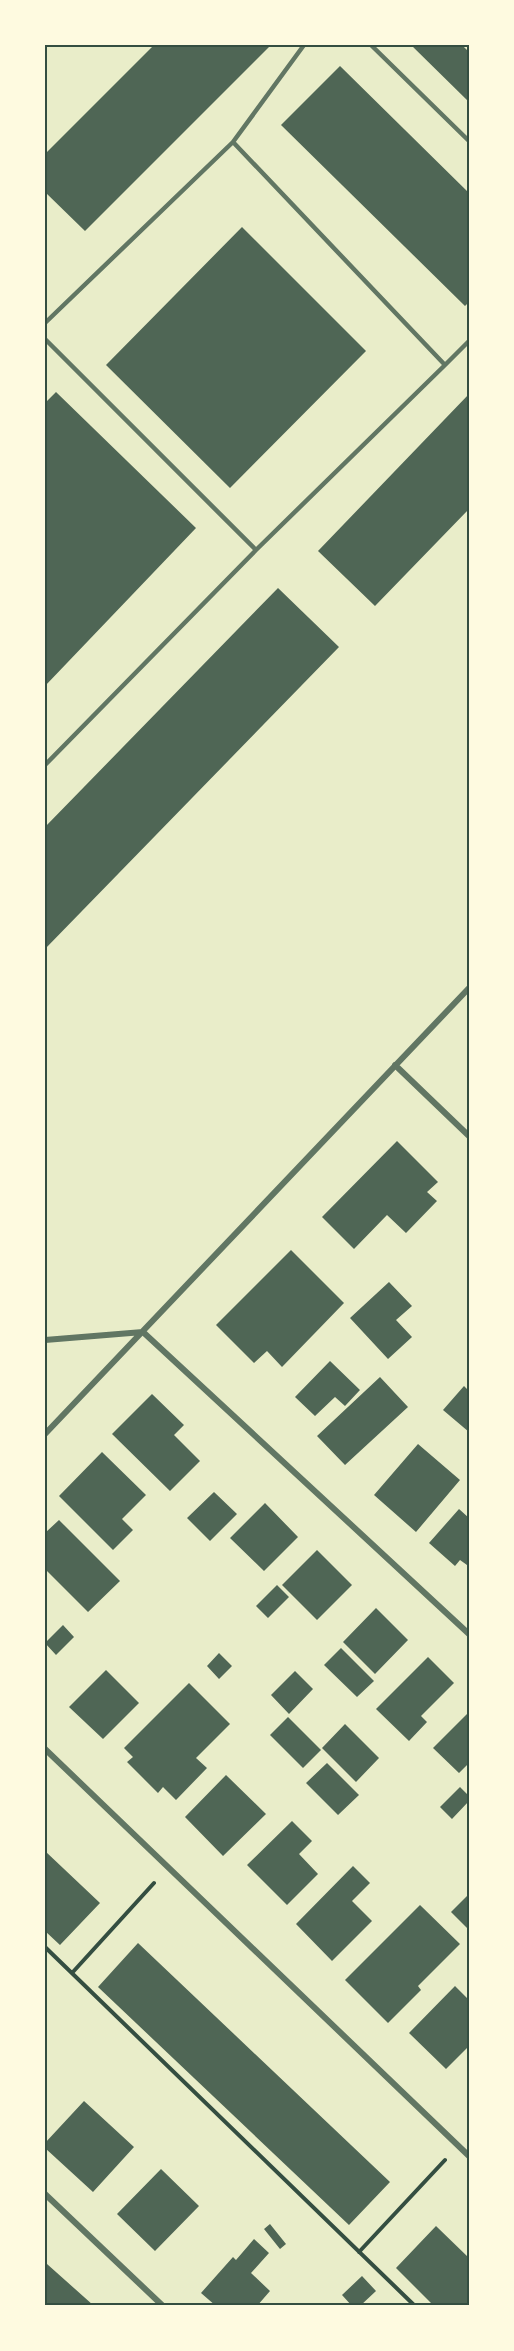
<svg xmlns="http://www.w3.org/2000/svg" width="514" height="2351" font-family="Raleway,sans-serif">
  <style>
    .building { fill: #4f6655 }
    .lines { fill: none; stroke-linecap: round; stroke-linejoin: round }
    .path { stroke: #344e41; stroke-width: 4 }
    .service { stroke: #617663; stroke-width: 4.5 }
    .minor { stroke: #617663; stroke-width: 6 }
    .neatline { fill: none; stroke: #344e41; stroke-width: 2 }
  </style>
  <rect width="100%" height="100%" fill="#e9edc9"/>
  <path class="building" d="M 154,45 L 271,45 L 85,231 L 45,192 L 45,154 Z
    M 411,45 L 462,45 L 469,52 L 469,102 Z
    M 340,66 L 469,193 L 469,302 L 465,306 L 281,125 Z
    M 242,227 L 366,351 L 230,488 L 106,365 Z
    M 56,392 L 196,528 L 45,686 L 45,403 Z
    M 469,394 L 469,509 L 375,606 L 318,551 Z
    M 278,588 L 339,647 L 45,949 L 45,827 Z
    M 397,1141 L 438,1182 L 427,1192 L 437,1201 L 406,1233 L 387,1215 L 354,1249 L 322,1217 Z
    M 291,1250 L 344,1303 L 282,1367 L 267,1351 L 254,1363 L 216,1325 Z
    M 389,1282 L 412,1306 L 396,1320 L 412,1337 L 388,1359 L 350,1318 Z
    M 330,1361 L 360,1390 L 345,1406 L 335,1397 L 315,1416 L 295,1397 Z
    M 380,1377 L 408,1407 L 345,1465 L 317,1436 Z
    M 464,1386 L 469,1391 L 469,1432 L 443,1410 Z
    M 152,1394 L 184,1425 L 174,1435 L 200,1461 L 170,1491 L 112,1434 Z
    M 418,1444 L 460,1480 L 416,1532 L 374,1495 Z
    M 102,1452 L 146,1495 L 122,1519 L 133,1530 L 113,1550 L 59,1496 Z
    M 214,1492 L 237,1514 L 210,1541 L 187,1518 Z
    M 265,1503 L 298,1537 L 264,1571 L 230,1538 Z
    M 459,1509 L 469,1518 L 469,1562 L 467,1565 L 460,1560 L 455,1566 L 429,1543 Z
    M 59,1520 L 120,1581 L 88,1612 L 45,1569 L 45,1533 Z
    M 317,1550 L 352,1585 L 317,1620 L 282,1585 Z
    M 277,1585 L 289,1597 L 268,1618 L 256,1606 Z
    M 376,1608 L 408,1640 L 375,1674 L 343,1642 Z
    M 63,1625 L 74,1637 L 56,1655 L 45,1643 Z
    M 341,1648 L 374,1681 L 357,1697 L 324,1665 Z
    M 219,1653 L 232,1666 L 219,1679 L 207,1666 Z
    M 428,1657 L 454,1683 L 421,1716 L 427,1722 L 409,1741 L 376,1709 Z
    M 106,1670 L 139,1703 L 103,1739 L 69,1707 Z
    M 295,1671 L 313,1689 L 289,1714 L 271,1695 Z
    M 189,1683 L 230,1724 L 196,1758 L 207,1768 L 176,1800 L 163,1787 L 158,1793 L 127,1762 L 133,1757 L 124,1748 Z
    M 469,1712 L 469,1763 L 459,1773 L 433,1748 Z
    M 288,1717 L 321,1750 L 303,1768 L 270,1735 Z
    M 345,1724 L 379,1758 L 356,1782 L 322,1748 Z
    M 327,1763 L 359,1795 L 338,1815 L 306,1783 Z
    M 226,1775 L 266,1814 L 223,1856 L 185,1817 Z
    M 460,1787 L 469,1796 L 469,1801 L 452,1819 L 440,1807 Z
    M 292,1821 L 312,1841 L 299,1854 L 318,1874 L 287,1905 L 247,1865 Z
    M 45,1851 L 100,1903 L 60,1945 L 45,1931 Z
    M 353,1866 L 370,1883 L 352,1901 L 372,1921 L 332,1961 L 296,1924 Z
    M 469,1894 L 469,1930 L 451,1912 Z
    M 420,1905 L 460,1944 L 418,1986 L 421,1990 L 388,2023 L 345,1980 Z
    M 138,1943 L 390,2182 L 349,2225 L 98,1987 Z
    M 455,1986 L 469,2000 L 469,2046 L 446,2069 L 409,2033 Z
    M 84,2101 L 134,2147 L 93,2192 L 45,2148 L 45,2143 Z
    M 161,2169 L 199,2206 L 155,2251 L 117,2214 Z
    M 270,2224 L 286,2244 L 280,2249 L 264,2229 Z
    M 436,2226 L 469,2258 L 469,2306 L 434,2306 L 396,2268 Z
    M 254,2239 L 269,2253 L 251,2273 L 270,2291 L 257,2306 L 216,2306 L 201,2293 L 233,2257 L 236,2260 Z
    M 47,2264 L 93,2305 L 92,2306 L 45,2306 L 45,2267 Z
    M 362,2276 L 376,2291 L 360,2306 L 352,2306 L 342,2295 Z"/>
  <g class="lines">
    <path class="path" d="M 45,1947 L 415,2306
      M 72,1973 L 154,1883
      M 359,2252 L 445,2160"/>
    <path class="service" d="M 371,45 L 469,141
      M 233,142 L 304,45
      M 45,323 L 233,142 L 445,365 L 256,550 L 45,765
      M 45,339 L 256,550
      M 445,365 L 469,341"/>
    <path class="minor" d="M 395,1065 L 469,1136
      M 143,1332 L 469,1634
      M 45,1340 L 143,1332
      M 45,1434 L 469,988
      M 45,1749 L 469,2156
      M 45,2194 L 163,2306"/>
  </g>
  <rect width="514" height="2351" fill="none" stroke="#fefae0" stroke-width="93"/>
  <rect x="46" y="46" width="422" height="2258" class="neatline"/>
</svg>
